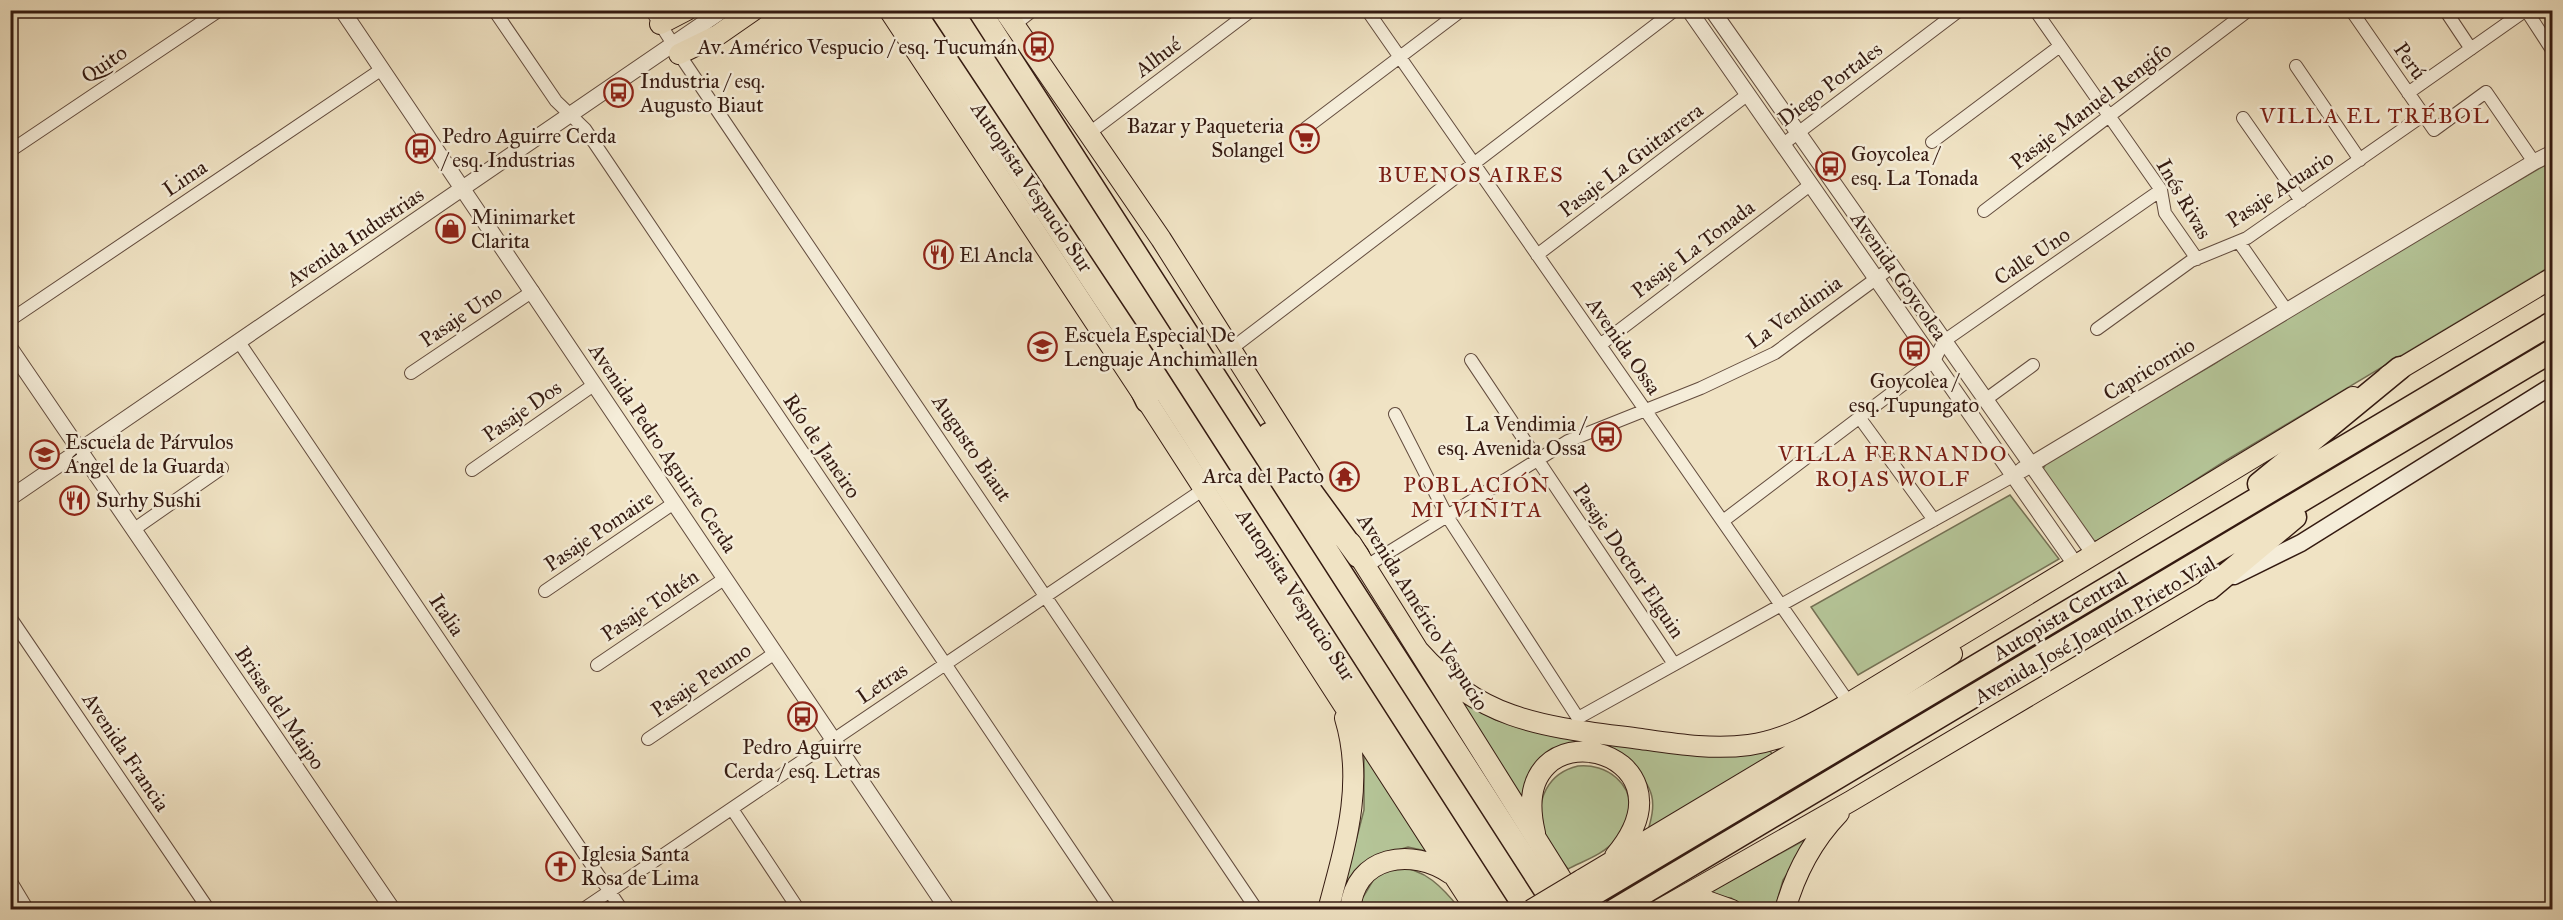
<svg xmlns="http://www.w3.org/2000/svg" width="2563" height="920" font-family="'IM FELL Great Primer',serif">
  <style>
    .green { fill: #b5c598; stroke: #747054; stroke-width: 1.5 }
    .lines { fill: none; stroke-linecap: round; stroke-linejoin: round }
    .minor-casing { stroke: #634c3e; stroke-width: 14 }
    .tertiary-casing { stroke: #634c3e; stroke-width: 17 }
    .secondary-casing { stroke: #341a11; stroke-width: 19 }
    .primary-casing { stroke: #341a11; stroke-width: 22 }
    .motorway-casing { stroke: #341a11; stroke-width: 25 }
    .minor { stroke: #f5edd9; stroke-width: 12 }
    .tertiary { stroke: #f5edd9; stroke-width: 15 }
    .secondary { stroke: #f5edd9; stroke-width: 16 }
    .primary { stroke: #f0e3c4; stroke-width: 20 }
    .motorway { stroke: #f0e3c4; stroke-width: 22 }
    .primary-bridge-casing { stroke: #341a11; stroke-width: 22; stroke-linecap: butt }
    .motorway-bridge-casing { stroke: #341a11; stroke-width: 25; stroke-linecap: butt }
    .primary-bridge { stroke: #f0e3c4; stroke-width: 20 }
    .motorway-bridge { stroke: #f0e3c4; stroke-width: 22 }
    .labels { text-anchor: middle; stroke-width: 5; stroke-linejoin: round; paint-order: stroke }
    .poi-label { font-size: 21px; fill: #341a11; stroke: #f5edd9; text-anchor: start }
    .street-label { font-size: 21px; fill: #341a11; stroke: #f5edd9 }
    .neighbourhood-label { font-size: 22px; letter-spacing: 1.5px; fill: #7a1f14; stroke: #f5edd9 }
  </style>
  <rect width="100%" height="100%" fill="#f0e3c4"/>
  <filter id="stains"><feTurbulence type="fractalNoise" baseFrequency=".00333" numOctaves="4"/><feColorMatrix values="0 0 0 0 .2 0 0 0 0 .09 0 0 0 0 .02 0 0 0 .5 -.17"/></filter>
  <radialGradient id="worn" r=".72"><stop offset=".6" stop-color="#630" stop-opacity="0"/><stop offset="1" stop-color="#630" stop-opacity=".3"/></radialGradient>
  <path class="green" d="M 2552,161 L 2551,266 L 2225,461 L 2102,540 L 2090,542 L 2042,471 L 2047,462 L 2214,364 L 2293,313 Z
    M 2010,495 L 2059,559 L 1858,675 L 1811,607 Z
    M 1458,700 L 1496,720 L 1532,731 L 1695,752 L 1767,746 L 1776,760 L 1646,837 C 1658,799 1655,791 1629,761 L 1543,761 L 1530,777 L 1525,805 Z
    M 1364,753 L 1426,851 L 1408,847 L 1378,856 L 1345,909 L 1338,910 L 1364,810 Z
    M 1578,766 C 1606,763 1635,784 1629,815 C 1627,823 1620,834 1615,840 C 1605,854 1583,861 1568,869 C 1559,857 1547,843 1543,828 C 1535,800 1548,773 1578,766 Z
    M 1812,836 L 1783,880 L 1775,909 L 1749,909 L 1731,898 L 1704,895 Z
    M 1396,867 C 1425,868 1443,888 1460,909 L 1361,909 L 1360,902 L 1377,874 Z"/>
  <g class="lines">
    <defs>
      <path id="minor" d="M 494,10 L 556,101 L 585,129 L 1111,910
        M 651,10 L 673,44
        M 1367,10 L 1849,703
        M 2035,10 L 2161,190 L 2165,213 L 2197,259
        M 2351,10 L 2434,130 L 2486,92 L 2534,162
        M 2445,10 L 2471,49
        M 2526,10 L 2552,50
        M 10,12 L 12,10
        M 1014,25 L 1033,10
        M 679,54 L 1257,910
        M 2296,66 L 2360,160
        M 2408,93 L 2526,10
        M 2243,118 L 2301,201
        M 1306,128 L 1462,10
        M 1088,134 L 1252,10
        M 1932,142 L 2060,46
        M 1782,145 L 1960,10
        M 10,151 L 220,10
        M 1984,211 L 2249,10
        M 2239,242 L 2287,311
        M 1537,255 L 1747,95
        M 10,320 L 382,69
        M 2097,329 L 2191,261 L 2247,238 L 2422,116
        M 239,342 L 622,910
        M 1600,345 L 1810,185
        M 1231,349 L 1675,10
        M 1471,360 L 1674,664
        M 411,373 L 533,291
        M 1985,400 L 2033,365
        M 1395,414 L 1447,516 L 1578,718 L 2013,476
        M 1859,417 L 1934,520
        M 472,470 L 595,384
        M 1723,521 L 1934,361 L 1944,341 L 2161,190
        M 133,530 L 222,468
        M 1365,567 L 1568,441 L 1701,388 L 1775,353 L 1892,267
        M 545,591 L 674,503
        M 10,617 L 209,910
        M 597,665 L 724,579
        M 648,739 L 775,653
        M 732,809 L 799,910
        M 10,880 L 28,910
        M 582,910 L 1204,489"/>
      <path id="tertiary" d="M 342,10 L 948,910
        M 1689,10 L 2075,564
        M 1712,10 L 2094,554
        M 10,348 L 393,910
        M 2022,470 L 2534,162 L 2552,153
        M 10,498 L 723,10"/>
      <path id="secondary" d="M 2234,576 L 2301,543 L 2552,386"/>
      <path id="primary" d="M 889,10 L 1147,401 L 1476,910
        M 1004,10 L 1161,239 L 1310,474
        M 660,24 L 687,10
        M 679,54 L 718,35 L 754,10
        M 2388,376 L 2552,278
        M 1351,543 L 1576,902
        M 1419,651 C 1483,724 1551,727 1641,739 C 1676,744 1713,750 1749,745 C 1786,740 1818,721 1849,703 L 2353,397
        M 1535,833 C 1503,700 1707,746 1615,856
        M 1581,880 L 1880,701 L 1952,654
        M 1680,900 L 1704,900 L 1732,910
        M 1328,910 C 1345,846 1365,784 1345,718
        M 1350,910 C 1355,855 1412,847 1451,874
        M 1659,910 L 1851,801 L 2209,589
        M 1785,910 C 1795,874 1813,840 1839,813"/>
      <path id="motorway" d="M 913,10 L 1144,358 L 1499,910
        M 979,10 L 1558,910
        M 1121,346 L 1147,401
        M 1269,434 L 1358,556
        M 2259,484 L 2400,368
        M 2209,589 L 2295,517
        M 1590,896 L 2552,323
        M 1615,910 L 2552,351"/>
    </defs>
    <use href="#minor" class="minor-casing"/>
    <use href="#tertiary" class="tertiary-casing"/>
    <use href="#secondary" class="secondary-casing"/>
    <use href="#primary" class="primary-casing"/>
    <use href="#motorway" class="motorway-casing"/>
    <use href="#minor" class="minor"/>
    <use href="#tertiary" class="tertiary"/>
    <use href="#secondary" class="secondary"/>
    <use href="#primary" class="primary"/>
    <use href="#motorway" class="motorway"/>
    <defs>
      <path id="primary-bridge" d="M 1531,910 L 1581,880"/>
      <path id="motorway-bridge" d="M 1567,910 L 1590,896"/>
    </defs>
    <use href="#primary-bridge" class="primary-bridge-casing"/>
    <use href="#motorway-bridge" class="motorway-bridge-casing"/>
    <use href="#primary-bridge" class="primary-bridge"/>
    <use href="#motorway-bridge" class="motorway-bridge"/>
  </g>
  <defs>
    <symbol id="bus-ring" viewBox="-11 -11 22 22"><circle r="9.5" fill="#f5edd9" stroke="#8f2418" stroke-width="1.5"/><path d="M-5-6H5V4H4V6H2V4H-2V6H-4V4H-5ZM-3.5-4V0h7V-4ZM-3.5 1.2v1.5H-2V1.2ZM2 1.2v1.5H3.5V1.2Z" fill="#8f2418"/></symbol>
    <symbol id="supermarket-ring" viewBox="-11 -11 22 22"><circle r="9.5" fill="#f5edd9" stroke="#8f2418" stroke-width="1.5"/><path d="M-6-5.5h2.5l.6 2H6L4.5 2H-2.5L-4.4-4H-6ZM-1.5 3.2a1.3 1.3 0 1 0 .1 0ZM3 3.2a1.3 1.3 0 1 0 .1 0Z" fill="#8f2418"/></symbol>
    <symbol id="shop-ring" viewBox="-11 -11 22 22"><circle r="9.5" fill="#f5edd9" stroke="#8f2418" stroke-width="1.5"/><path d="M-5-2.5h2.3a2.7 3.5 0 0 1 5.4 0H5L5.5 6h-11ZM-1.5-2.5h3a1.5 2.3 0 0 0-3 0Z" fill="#8f2418"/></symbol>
    <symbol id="restaurant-ring" viewBox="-11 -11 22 22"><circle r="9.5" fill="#f5edd9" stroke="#8f2418" stroke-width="1.5"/><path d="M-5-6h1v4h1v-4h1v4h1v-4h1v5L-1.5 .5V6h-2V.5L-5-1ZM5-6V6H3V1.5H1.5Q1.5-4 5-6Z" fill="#8f2418"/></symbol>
    <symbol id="school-ring" viewBox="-11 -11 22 22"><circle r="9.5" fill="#f5edd9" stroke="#8f2418" stroke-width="1.5"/><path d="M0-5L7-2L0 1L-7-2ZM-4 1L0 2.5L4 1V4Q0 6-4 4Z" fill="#8f2418"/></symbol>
    <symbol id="temple-ring" viewBox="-11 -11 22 22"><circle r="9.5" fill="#f5edd9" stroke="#8f2418" stroke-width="1.5"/><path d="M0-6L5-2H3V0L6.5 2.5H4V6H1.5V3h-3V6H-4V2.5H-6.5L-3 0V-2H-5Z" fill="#8f2418"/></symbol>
    <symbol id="church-ring" viewBox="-11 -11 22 22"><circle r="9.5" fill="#f5edd9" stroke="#8f2418" stroke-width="1.5"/><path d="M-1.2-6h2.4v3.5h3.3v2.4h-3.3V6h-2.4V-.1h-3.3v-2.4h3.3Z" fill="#8f2418"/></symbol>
  </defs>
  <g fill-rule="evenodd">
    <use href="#bus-ring" x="1022" y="30" width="33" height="33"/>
    <use href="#bus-ring" x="602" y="76" width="33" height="33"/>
    <use href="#supermarket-ring" x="1288" y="122" width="33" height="33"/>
    <use href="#bus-ring" x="404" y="132" width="33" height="33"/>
    <use href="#bus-ring" x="1814" y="150" width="33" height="33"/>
    <use href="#shop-ring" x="434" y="212" width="33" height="33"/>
    <use href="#restaurant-ring" x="922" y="238" width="33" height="33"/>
    <use href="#school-ring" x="1026" y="330" width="33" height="33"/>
    <use href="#bus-ring" x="1898" y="334" width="33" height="33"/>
    <use href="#bus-ring" x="1590" y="420" width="33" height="33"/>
    <use href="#school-ring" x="28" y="438" width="33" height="33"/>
    <use href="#temple-ring" x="1328" y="460" width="33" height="33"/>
    <use href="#restaurant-ring" x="58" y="484" width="33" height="33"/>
    <use href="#bus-ring" x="786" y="700" width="33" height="33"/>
    <use href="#church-ring" x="544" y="850" width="33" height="33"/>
  </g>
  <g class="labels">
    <g class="poi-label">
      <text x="1017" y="54" text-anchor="end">Av. Américo Vespucio / esq. Tucumán</text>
      <text x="640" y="88">Industria / esq.<tspan x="640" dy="24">Augusto Biaut</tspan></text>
      <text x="1284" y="133" text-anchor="end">Bazar y Paqueteria<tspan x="1284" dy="24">Solangel</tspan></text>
      <text x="442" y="143">Pedro Aguirre Cerda<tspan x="442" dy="24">/ esq. Industrias</tspan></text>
      <text x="1851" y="161">Goycolea /<tspan x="1851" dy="24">esq. La Tonada</tspan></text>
      <text x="471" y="224">Minimarket<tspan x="471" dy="24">Clarita</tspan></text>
      <text x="959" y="262">El Ancla</text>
      <text x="1064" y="342">Escuela Especial De<tspan x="1064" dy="24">Lenguaje Anchimallen</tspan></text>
      <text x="1914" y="388" text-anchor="middle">Goycolea /<tspan x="1914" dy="24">esq. Tupungato</tspan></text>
      <text x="1586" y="431" text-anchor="end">La Vendimia /<tspan x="1586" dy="24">esq. Avenida Ossa</tspan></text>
      <text x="65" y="449">Escuela de Párvulos<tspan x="65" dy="24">Ángel de la Guarda</tspan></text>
      <text x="1324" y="483" text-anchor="end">Arca del Pacto</text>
      <text x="96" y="507">Surhy Sushi</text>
      <text x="802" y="754" text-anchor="middle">Pedro Aguirre<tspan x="802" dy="24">Cerda / esq. Letras</tspan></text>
      <text x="581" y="861">Iglesia Santa<tspan x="581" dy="24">Rosa de Lima</tspan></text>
    </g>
    <g class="street-label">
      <text transform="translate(1158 57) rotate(-37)" y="7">Alhué</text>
      <text transform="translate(2410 61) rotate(55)" y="7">Perú</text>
      <text transform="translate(104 64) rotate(-34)" y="7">Quito</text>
      <text transform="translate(1830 84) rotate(-37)" y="7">Diego Portales</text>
      <text transform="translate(2091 106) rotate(-37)" y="7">Pasaje Manuel Rengifo</text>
      <text transform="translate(1631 160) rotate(-37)" y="7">Pasaje La Guitarrera</text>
      <text transform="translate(185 178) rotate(-34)" y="7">Lima</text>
      <text transform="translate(1032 187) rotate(56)" y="7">Autopista Vespucio Sur</text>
      <text transform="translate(2280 189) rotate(-33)" y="7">Pasaje Acuario</text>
      <text transform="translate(2184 199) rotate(60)" y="7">Inés Rivas</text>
      <text transform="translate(355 237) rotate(-34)" y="7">Avenida Industrias</text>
      <text transform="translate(1693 249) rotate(-37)" y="7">Pasaje La Tonada</text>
      <text transform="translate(2032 256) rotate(-34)" y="7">Calle Uno</text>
      <text transform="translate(1899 276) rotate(55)" y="7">Avenida Goycolea</text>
      <text transform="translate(1794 312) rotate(-35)" y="7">La Vendimia</text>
      <text transform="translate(461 316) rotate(-34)" y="7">Pasaje Uno</text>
      <text transform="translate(1624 346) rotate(55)" y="7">Avenida Ossa</text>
      <text transform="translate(2149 369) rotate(-31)" y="7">Capricornio</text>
      <text transform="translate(522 411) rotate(-35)" y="7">Pasaje Dos</text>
      <text transform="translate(822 446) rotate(56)" y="7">Río de Janeiro</text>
      <text transform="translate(663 448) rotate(56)" y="7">Avenida Pedro Aguirre Cerda</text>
      <text transform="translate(972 448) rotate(56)" y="7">Augusto Biaut</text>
      <text transform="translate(599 531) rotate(-34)" y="7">Pasaje Pomaire</text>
      <text transform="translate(1629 561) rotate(56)" y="7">Pasaje Doctor Elguin</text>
      <text transform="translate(1296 595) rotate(57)" y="7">Autopista Vespucio Sur</text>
      <text transform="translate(650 605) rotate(-34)" y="7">Pasaje Toltén</text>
      <text transform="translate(1423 612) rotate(58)" y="7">Avenida Américo Vespucio</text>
      <text transform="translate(447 615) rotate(56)" y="7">Italia</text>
      <text transform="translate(2060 616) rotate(-31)" y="7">Autopista Central</text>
      <text transform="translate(2095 630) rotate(-30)" y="7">Avenida José Joaquín Prieto Vial</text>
      <text transform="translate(701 680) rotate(-34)" y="7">Pasaje Peumo</text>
      <text transform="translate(882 683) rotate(-34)" y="7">Letras</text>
      <text transform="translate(280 708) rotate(56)" y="7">Brisas del Maipo</text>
      <text transform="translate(126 752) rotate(56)" y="7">Avenida Francia</text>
    </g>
    <g class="neighbourhood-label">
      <text x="2375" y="123">VILLA EL TRÉBOL</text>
      <text x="1471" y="182">BUENOS AIRES</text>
      <text x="1893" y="461">VILLA FERNANDO<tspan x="1893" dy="25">ROJAS WOLF</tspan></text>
      <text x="1477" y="492">POBLACIÓN<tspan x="1477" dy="25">MI VIÑITA</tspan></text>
    </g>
  </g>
  <rect width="2563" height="920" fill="none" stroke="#f0e3c4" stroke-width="36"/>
  <rect x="12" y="12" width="2539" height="896" fill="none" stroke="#341a11" stroke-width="3"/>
  <rect x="18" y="18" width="2527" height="884" fill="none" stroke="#341a11" stroke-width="1.5"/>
  <rect width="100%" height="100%" filter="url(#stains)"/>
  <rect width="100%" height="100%" fill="url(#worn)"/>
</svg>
